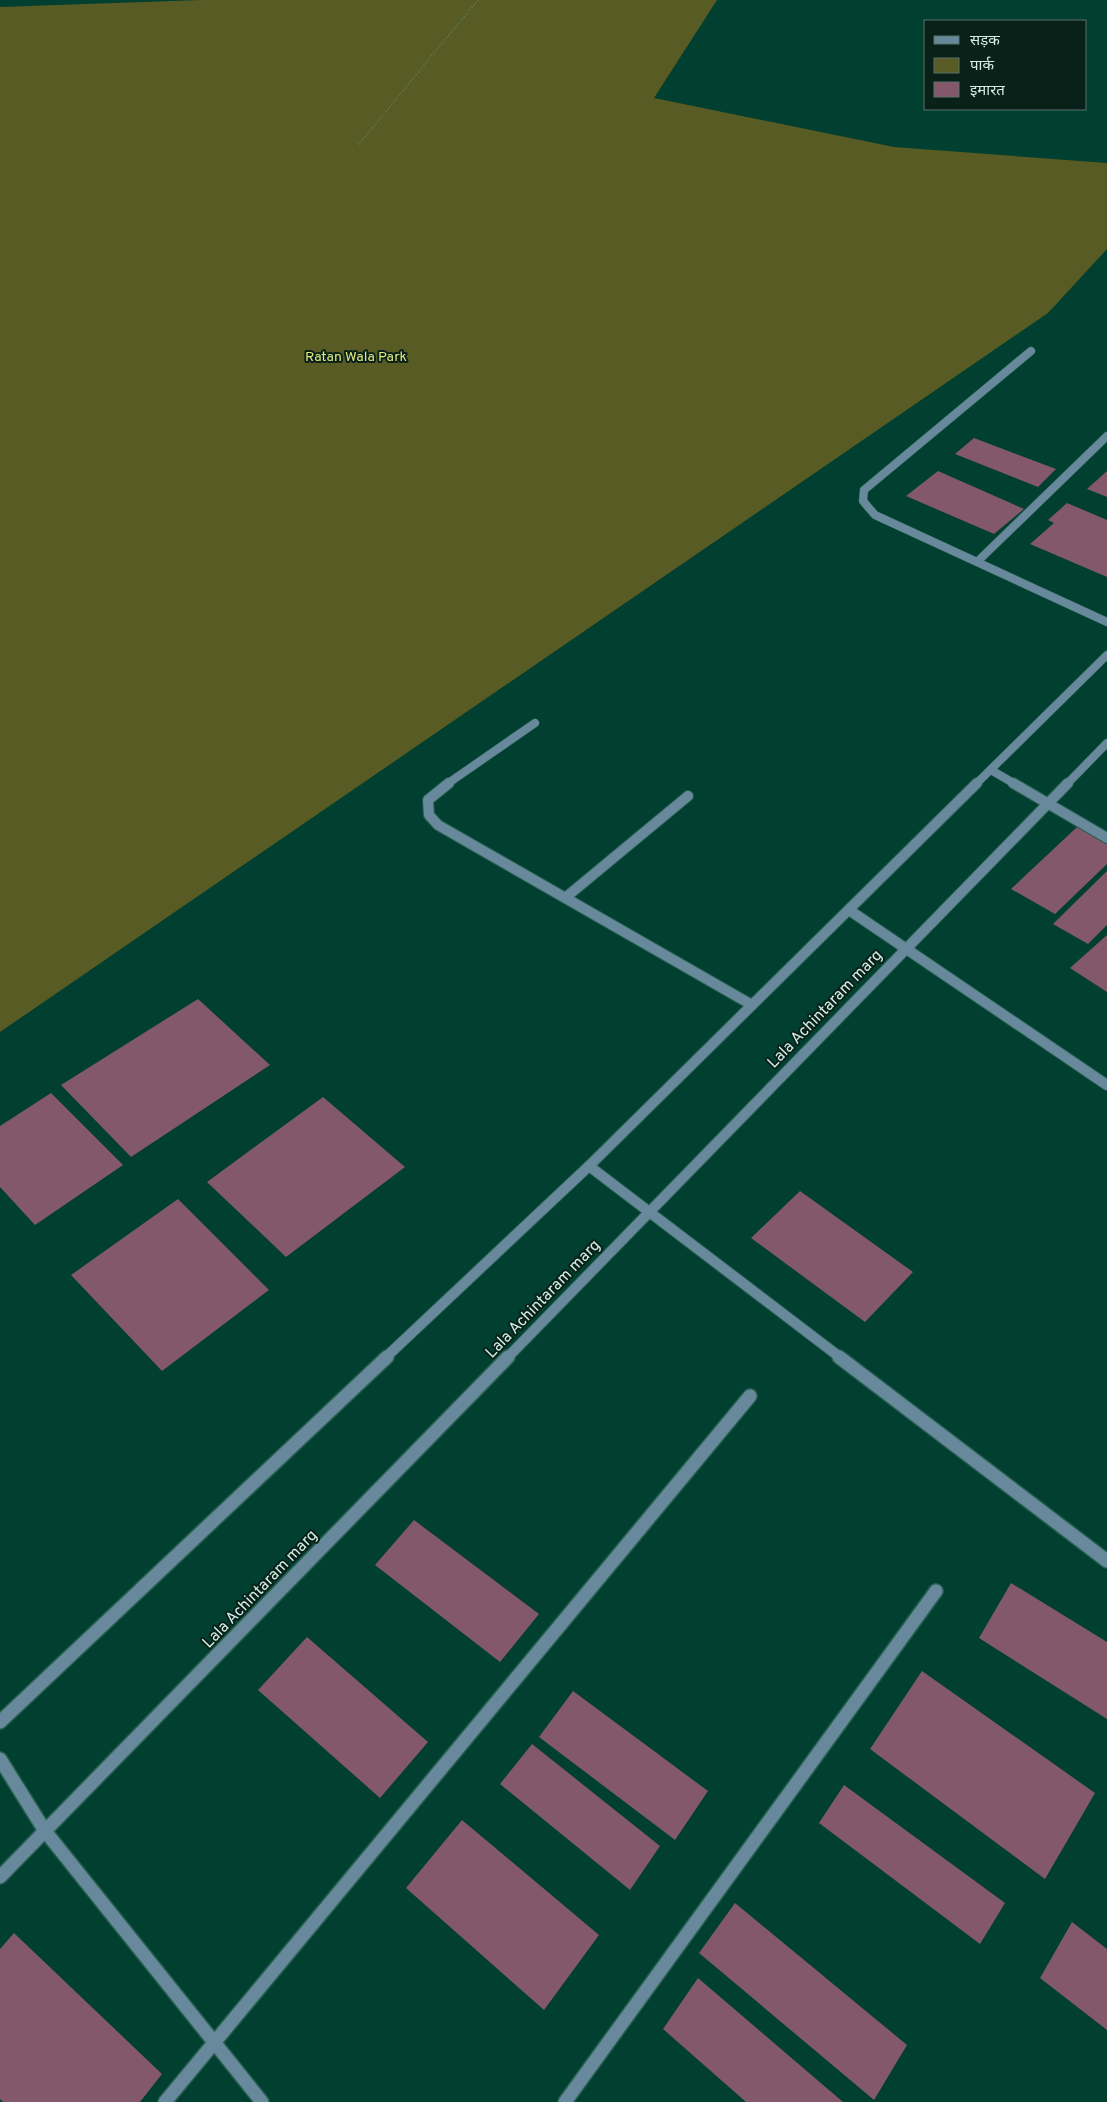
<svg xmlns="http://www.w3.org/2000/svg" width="1107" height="2102" font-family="Overpass,'Noto Sans Devanagari',sans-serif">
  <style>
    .green { fill: #585b23 }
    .building { fill: #83586b }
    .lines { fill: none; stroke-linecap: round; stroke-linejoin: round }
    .service-far2-casing { stroke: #275f51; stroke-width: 9 }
    .service-far1-casing { stroke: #275f51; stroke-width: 12 }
    .service-casing { stroke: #275f51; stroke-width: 16 }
    .minor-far2-casing { stroke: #275f51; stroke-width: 9 }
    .minor-far1-casing { stroke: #275f51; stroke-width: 12 }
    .minor-casing { stroke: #275f51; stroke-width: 16 }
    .tertiary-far2-casing { stroke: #275f51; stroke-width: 9 }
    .tertiary-far1-casing { stroke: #275f51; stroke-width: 12 }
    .tertiary-casing { stroke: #275f51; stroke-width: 16 }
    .path { stroke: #679588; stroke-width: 2; stroke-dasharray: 0.5 2.5; stroke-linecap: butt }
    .service-far2 { stroke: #68899b; stroke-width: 8 }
    .service-far1 { stroke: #68899b; stroke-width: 10 }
    .service { stroke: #68899b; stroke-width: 13 }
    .minor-far2 { stroke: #68899b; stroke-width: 8 }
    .minor-far1 { stroke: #68899b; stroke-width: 10 }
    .minor { stroke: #68899b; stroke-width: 13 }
    .tertiary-far2 { stroke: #68899b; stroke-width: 8 }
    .tertiary-far1 { stroke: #68899b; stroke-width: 10 }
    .tertiary { stroke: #68899b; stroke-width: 13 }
    .labels { text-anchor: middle; stroke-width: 4; stroke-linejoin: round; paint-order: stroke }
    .far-park-label { font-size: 14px; fill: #e3e97c; stroke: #0a211a }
    .street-label { font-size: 16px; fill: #d3efe5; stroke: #0a211a }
  </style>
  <rect width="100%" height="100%" fill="#013f30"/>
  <path class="green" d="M 200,0 L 717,0 L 654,98 L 894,147 L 1107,163 L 1107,249 L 1048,313 L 0,1032 L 0,7 Z"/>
  <path class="building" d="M 974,438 L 1056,469 L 1038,487 L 955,454 Z
    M 938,471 L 1024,509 L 994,534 L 906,496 Z
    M 1107,471 L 1107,497 L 1087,489 Z
    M 1067,503 L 1107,520 L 1107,577 L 1030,544 L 1054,523 L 1048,520 Z
    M 1077,827 L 1107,843 L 1107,864 L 1055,914 L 1011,889 Z
    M 1107,871 L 1107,925 L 1088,944 L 1053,924 Z
    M 1107,935 L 1107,992 L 1070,968 Z
    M 198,999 L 270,1065 L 131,1157 L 61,1085 Z
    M 51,1093 L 123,1165 L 35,1225 L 0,1187 L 0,1126 Z
    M 323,1097 L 405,1167 L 286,1257 L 207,1182 Z
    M 800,1191 L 913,1272 L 865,1322 L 751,1238 Z
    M 178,1199 L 269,1290 L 162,1371 L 71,1275 Z
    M 414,1520 L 539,1614 L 500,1662 L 375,1565 Z
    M 1011,1583 L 1107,1642 L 1107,1719 L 979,1638 Z
    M 307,1637 L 428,1742 L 380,1798 L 258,1690 Z
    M 922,1671 L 1095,1793 L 1045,1879 L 870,1749 Z
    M 573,1691 L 708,1791 L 675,1840 L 539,1737 Z
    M 532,1744 L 660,1846 L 630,1890 L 500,1784 Z
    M 844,1785 L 1005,1903 L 980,1944 L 819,1823 Z
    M 462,1820 L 599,1935 L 544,2010 L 406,1888 Z
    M 735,1903 L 907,2045 L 874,2100 L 699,1953 Z
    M 1072,1922 L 1107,1949 L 1107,2030 L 1040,1978 Z
    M 14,1933 L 162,2074 L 140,2102 L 3,2102 L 0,2099 L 0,1949 Z
    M 698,1978 L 843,2102 L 746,2102 L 663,2029 Z"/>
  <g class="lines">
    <defs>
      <path id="service-far2" d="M 991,770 L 1015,784"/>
      <path id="service-far1" d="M 1013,783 L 1107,838
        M 849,910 L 1107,1085
        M 589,1166 L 841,1358"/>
      <path id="service" d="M 839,1357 L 1107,1561"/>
      <path id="minor-far2" d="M 1031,351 L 864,490 L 863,501 L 875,515 L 1107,622
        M 977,562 L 1107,436
        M 447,784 L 535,723"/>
      <path id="minor-far1" d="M 449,783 L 428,800 L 429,815 L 438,825 L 752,1005
        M 565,898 L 688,796"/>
      <path id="minor" d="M 0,1759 L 45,1831 L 262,2102
        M 165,2102 L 750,1396
        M 565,2102 L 936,1591"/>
      <path id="tertiary-far2" d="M 976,784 L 1107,655
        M 1067,784 L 1107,743"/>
      <path id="tertiary-far1" d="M 385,1358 L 589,1166 L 977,783
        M 507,1358 L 1068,783"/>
      <path id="tertiary" d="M 0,1722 L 387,1357
        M 0,1877 L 508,1357"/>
    </defs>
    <use href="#service-far2" class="service-far2-casing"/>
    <use href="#service-far1" class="service-far1-casing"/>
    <use href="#service" class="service-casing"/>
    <use href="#minor-far2" class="minor-far2-casing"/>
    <use href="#minor-far1" class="minor-far1-casing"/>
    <use href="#minor" class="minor-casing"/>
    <use href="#tertiary-far2" class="tertiary-far2-casing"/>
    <use href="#tertiary-far1" class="tertiary-far1-casing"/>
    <use href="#tertiary" class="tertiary-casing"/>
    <path class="path" d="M 359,144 L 478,0"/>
    <use href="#service-far2" class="service-far2"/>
    <use href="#service-far1" class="service-far1"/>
    <use href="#service" class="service"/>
    <use href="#minor-far2" class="minor-far2"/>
    <use href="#minor-far1" class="minor-far1"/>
    <use href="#minor" class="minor"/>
    <use href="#tertiary-far2" class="tertiary-far2"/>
    <use href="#tertiary-far1" class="tertiary-far1"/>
    <use href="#tertiary" class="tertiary"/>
  </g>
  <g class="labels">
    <g class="far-park-label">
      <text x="356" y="361">Ratan Wala Park</text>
    </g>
    <g class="street-label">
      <text transform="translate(824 1008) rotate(-46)" y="6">Lala Achintaram marg</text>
      <text transform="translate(542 1298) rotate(-46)" y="6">Lala Achintaram marg</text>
      <text transform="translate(259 1588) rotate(-46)" y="6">Lala Achintaram marg</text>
    </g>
  </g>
  <rect x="924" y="20" width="162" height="90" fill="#0a211a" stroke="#5a736b"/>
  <rect x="934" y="36" width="25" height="8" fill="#68899b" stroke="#5a736b"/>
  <text x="970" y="45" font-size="15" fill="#d3efe5">सड़क</text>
  <rect x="934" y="58" width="25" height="15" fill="#585b23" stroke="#5a736b"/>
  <text x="970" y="70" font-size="15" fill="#d3efe5">पार्क</text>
  <rect x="934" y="82" width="25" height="15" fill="#83586b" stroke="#5a736b"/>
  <text x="970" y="95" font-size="15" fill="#d3efe5">इमारत</text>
</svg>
